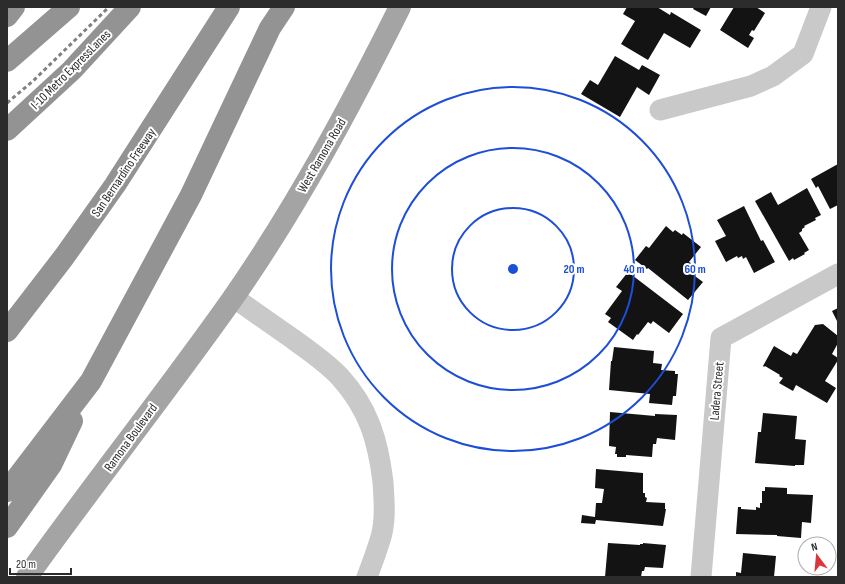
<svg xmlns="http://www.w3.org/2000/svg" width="845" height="584" font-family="'Sofia Sans Condensed',sans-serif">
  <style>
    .building { fill: #131313 }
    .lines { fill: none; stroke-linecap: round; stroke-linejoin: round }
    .minor { stroke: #c9c9c9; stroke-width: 21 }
    .major { stroke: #a4a4a4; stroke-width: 22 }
    .highway { stroke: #939393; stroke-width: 22 }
    .rail { stroke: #818181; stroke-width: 3; stroke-dasharray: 4 3; stroke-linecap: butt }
    .ring { fill: none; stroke: #1d4ed8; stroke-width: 2 }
    .labels { text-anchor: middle; stroke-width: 4; stroke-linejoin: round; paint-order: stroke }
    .street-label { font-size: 13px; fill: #2c2c2c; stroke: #fff }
    .centre { fill: #1d4ed8; stroke: #fff; stroke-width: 2 }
    .ring-label { font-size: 12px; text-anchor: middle; font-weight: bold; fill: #1d4ed8; stroke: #fff; stroke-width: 4; stroke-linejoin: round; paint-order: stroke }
  </style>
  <rect width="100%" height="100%" fill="#fff"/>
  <path class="building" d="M 627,7 L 657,7 L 670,15 L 671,12 L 701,30 L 690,48 L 664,33 L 648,60 L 621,44 L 635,21 L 623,14 Z
    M 694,7 L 711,7 L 706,16 L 693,9 Z
    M 734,7 L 756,7 L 765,13 L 754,31 L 752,30 L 749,35 L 754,38 L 748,48 L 720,30 Z
    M 615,56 L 639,70 L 642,65 L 660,75 L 649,95 L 637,87 L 620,117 L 581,94 L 590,80 L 598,85 Z
    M 838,164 L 838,205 L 830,209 L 818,186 L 816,188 L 811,179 Z
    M 807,188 L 821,215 L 815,218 L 816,220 L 804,226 L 805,227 L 802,229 L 802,231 L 799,233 L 809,250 L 804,253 L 805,254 L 794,260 L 793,258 L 789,261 L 755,201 L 771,192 L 778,205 Z
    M 744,206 L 761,241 L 763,240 L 775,262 L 754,273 L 746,257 L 743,259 L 742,256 L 738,258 L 737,256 L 726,262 L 715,241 L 726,236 L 717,220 Z
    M 666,226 L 673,232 L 675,230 L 682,235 L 683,233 L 701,247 L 689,262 L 691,263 L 689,266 L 691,268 L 688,271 L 703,282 L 688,300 L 648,268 L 647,269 L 635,260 L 646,246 L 649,248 Z
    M 628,272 L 683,314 L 669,333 L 653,321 L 651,324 L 648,322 L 638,335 L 637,334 L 633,340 L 608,322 L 611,318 L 605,314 L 622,291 L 616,287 Z
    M 838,308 L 838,323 L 832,311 Z
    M 823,324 L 838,336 L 838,343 L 832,354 L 838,358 L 838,360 L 825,381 L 836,388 L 827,403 L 796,385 L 793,391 L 779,383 L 783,378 L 779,376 L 780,375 L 765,366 L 764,367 L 763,366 L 774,346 L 791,356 L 793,352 L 797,354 L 815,325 Z
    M 614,347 L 654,351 L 653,363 L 662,364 L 661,370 L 675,371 L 675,374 L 678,374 L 676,396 L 673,396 L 672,405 L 649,403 L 650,394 L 609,390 L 611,361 L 612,361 Z
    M 610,412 L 655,416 L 655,414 L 677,415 L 675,440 L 657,438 L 656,444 L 653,444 L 652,457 L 626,455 L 626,457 L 617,457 L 617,454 L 615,454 L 616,447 L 609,446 Z
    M 763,413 L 797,416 L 795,439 L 806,440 L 804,465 L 795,465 L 795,466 L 755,463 L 758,432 L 761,432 Z
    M 596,469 L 643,473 L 643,493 L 645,493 L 645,497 L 647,498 L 646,502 L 665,503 L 665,509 L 666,509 L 663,526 L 596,520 L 595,524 L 581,523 L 582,515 L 595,517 L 596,503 L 602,503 L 604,489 L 595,488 Z
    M 765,487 L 787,488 L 787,494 L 813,495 L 811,523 L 802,522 L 801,538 L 777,536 L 777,535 L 736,534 L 738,507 L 741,507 L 741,509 L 756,510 L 756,507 L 760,508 L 760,503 L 762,503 L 762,491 L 765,491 Z
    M 608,543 L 640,545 L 640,544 L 643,544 L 643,543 L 666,545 L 663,568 L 645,567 L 644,571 L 642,571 L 641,577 L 605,577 Z
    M 743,553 L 776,556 L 774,577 L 736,577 L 736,572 L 741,573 Z"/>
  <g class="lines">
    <path class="minor" d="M 660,110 L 751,86 L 773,76 L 803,54 L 821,7
      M 233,297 C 253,311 273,325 293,339 C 309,351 326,362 340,377 C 369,409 378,441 383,482 C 384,500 386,519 381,537 C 377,550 372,564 367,577
      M 701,577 L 721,338 L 838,274"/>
    <path class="major" d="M 27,577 C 94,483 166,393 233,298 C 297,206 350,107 400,7"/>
    <path class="highway" d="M 7,16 L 14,7
      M 7,61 L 69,7
      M 7,130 L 72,70 L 130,7
      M 7,331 L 64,257 L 115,185 L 229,7
      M 7,491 L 91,381 L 191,195 L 270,28 L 284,7
      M 7,527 L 51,465 L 72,421"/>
    <path class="rail" d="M 7,103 L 33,81 L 109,7"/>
  </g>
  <g class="ring">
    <circle cx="513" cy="269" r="61"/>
    <circle cx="513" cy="269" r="121"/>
    <circle cx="513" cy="269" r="182"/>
  </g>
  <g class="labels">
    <g class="street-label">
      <text transform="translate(70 69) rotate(-45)" y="5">I-10 Metro ExpressLanes</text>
      <text transform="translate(321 155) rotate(-60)" y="5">West Ramona Road</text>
      <text transform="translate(123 172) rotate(-56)" y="5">San Bernardino Freeway</text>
      <text transform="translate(716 391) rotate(-85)" y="5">Ladera Street</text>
      <text transform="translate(130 437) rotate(-54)" y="5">Ramona Boulevard</text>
    </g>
  </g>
  <circle cx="513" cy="269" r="6" class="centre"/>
  <g class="ring-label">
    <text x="574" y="273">20 m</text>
    <text x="634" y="273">40 m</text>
    <text x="695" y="273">60 m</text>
  </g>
  <rect width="845" height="584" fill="none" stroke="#2c2c2c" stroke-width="16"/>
  <g transform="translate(817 556) rotate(344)"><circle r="19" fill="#ffffff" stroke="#ababab"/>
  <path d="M0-3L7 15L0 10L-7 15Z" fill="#da3639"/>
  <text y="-6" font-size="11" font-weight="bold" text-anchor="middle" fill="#2c2c2c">N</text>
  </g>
  <path d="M10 568v6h61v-6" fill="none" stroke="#2c2c2c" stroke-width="2"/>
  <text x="16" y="568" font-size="12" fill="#2c2c2c" stroke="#ffffff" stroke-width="3" paint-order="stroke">20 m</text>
</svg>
